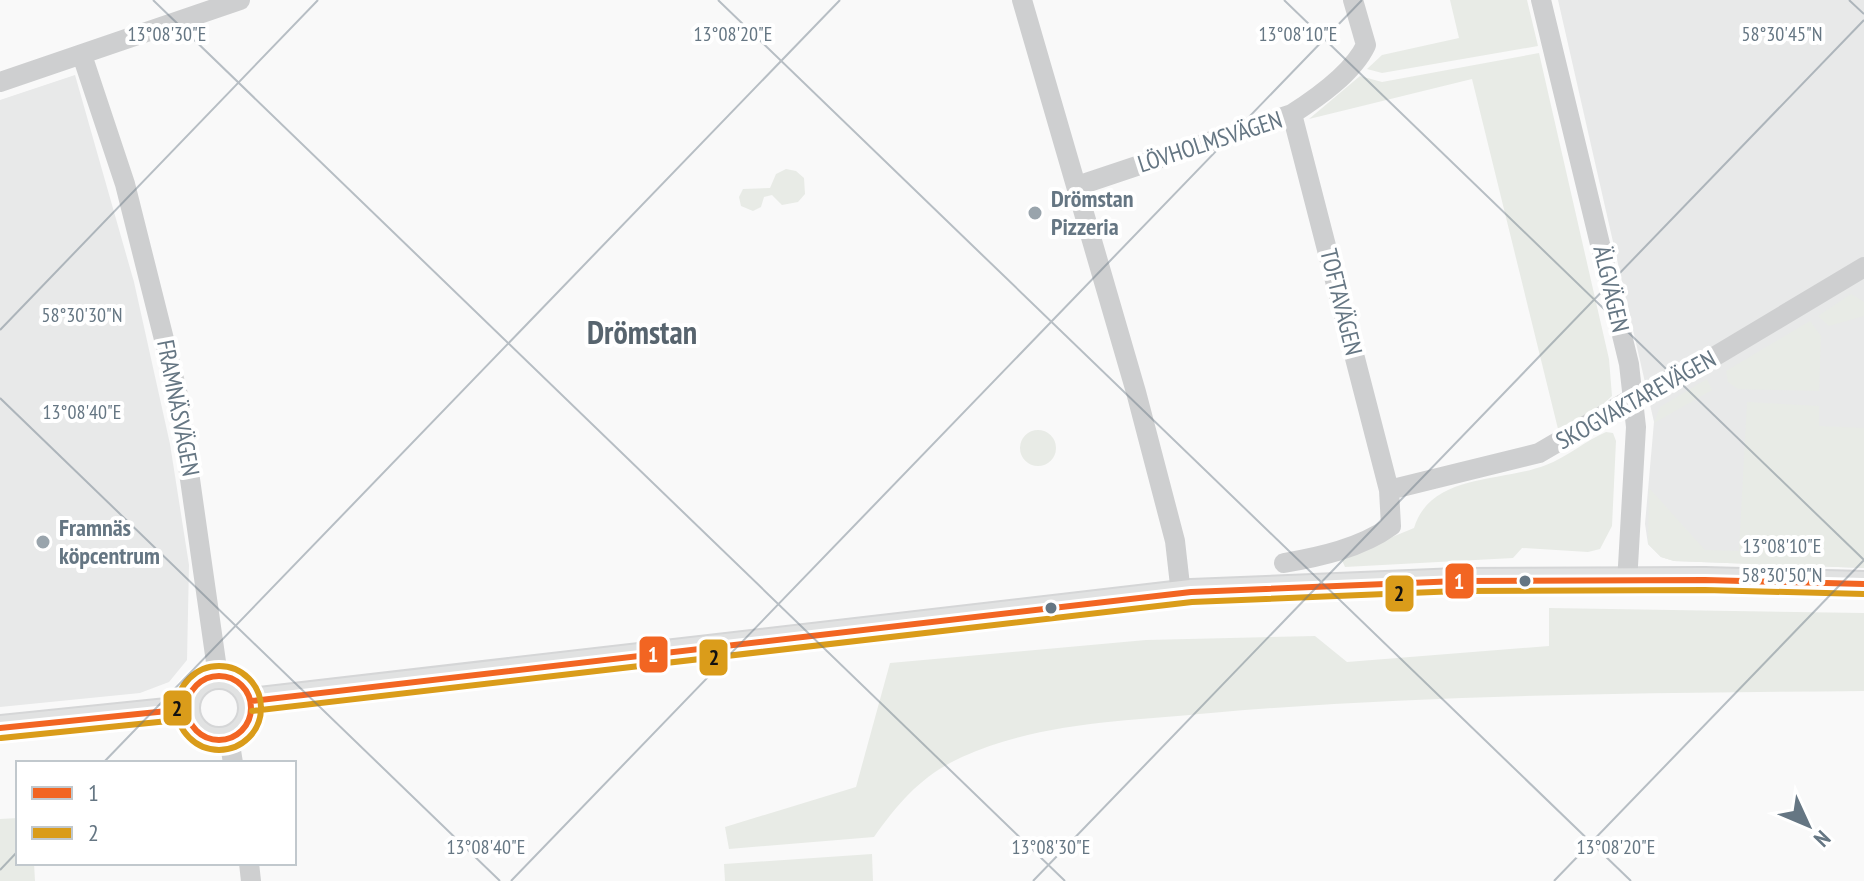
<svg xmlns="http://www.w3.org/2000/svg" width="1864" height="881" font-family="'PT Sans Narrow',sans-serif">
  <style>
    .built { fill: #e8e9e9 }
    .green { fill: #e8ebe6 }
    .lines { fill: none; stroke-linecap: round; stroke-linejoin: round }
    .major-casing { stroke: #d5d6d7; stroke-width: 28 }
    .minor { stroke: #cecfd0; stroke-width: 20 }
    .major { stroke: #e1e2e2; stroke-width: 24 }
    .bus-1-casing { stroke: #fff; stroke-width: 12 }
    .bus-2-casing { stroke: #fff; stroke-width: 12 }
    .bus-1 { stroke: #f26522; stroke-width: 6 }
    .bus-2 { stroke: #da9c1a; stroke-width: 6 }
    .ticks { fill: none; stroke: #657683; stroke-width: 2; stroke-opacity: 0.45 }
    .poi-dot { fill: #99a4ac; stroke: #fff; stroke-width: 3 }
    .bus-dot { fill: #657683; stroke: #fff; stroke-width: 3 }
    .labels { text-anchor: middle; stroke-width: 8; stroke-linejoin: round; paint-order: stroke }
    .street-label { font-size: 24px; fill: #657683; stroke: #fff }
    .poi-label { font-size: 24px; font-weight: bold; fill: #657683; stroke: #fff; text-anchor: start }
    .district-label { font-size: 32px; font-weight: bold; fill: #57646e; stroke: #fff }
    .ticks-label { font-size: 20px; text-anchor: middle; fill: #657683; stroke: #fff; stroke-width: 8; stroke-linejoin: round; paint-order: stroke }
    .line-badge { stroke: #fff; stroke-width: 3 }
    .badge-label { font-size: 22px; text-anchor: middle; font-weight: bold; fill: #fff }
    .pale-badge-label { font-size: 22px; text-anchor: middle; font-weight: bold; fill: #111 }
  </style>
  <rect width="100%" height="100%" fill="#f9f9f9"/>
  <path class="built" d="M 1558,0 L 1864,0 L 1864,568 L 1674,561 L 1661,557 L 1648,544 L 1645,524 L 1654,422 Z
    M 75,75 L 134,282 L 170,444 L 189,565 L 187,660 L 169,682 L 140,693 L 0,707 L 0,100 Z"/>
  <path class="green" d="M 1450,0 L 1527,0 L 1538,46 L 1382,73 L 1367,69 L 1382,55 L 1459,38 Z
    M 1539,53 L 1609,359 L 1612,396 L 1598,409 L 1558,429 L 1472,79 L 1309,119 L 1360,76 L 1382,82 Z
    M 786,169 L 796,171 L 804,178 L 805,194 L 798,202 L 782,205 L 772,195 L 764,197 L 761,207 L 753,211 L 741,206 L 739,197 L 743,189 L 770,188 L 776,174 Z
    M 1851,294 L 1864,302 L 1864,316 L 1829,326 L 1818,316 Z
    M 1810,321 L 1821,336 L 1819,391 L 1738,389 L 1728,382 L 1726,371 Z
    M 1707,379 L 1712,390 L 1654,423 L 1660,407 Z
    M 1747,402 L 1819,406 L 1819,426 L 1864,428 L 1864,568 L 1674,561 L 1661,557 L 1648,544 L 1649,488 L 1705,550 L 1739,551 Z
    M1020 448a18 18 0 1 1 36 0a18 18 0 1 1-36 0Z
    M 1606,432 L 1613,433 L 1616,441 L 1612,526 L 1600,549 L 1588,552 L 1522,548 L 1513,558 L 1345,567 L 1341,558 L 1414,528 C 1431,473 1500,483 1546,465 C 1567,457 1585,441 1606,432 Z
    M 1549,608 L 1864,613 L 1864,691 C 1646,693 1428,694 1211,713 C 1128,721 1039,722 962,757 C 922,775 899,802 874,837 L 729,849 L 725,827 L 856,787 L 890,663 L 1146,640 L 1315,636 L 1347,662 L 1549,646 Z
    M 18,818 L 18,863 L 34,863 L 35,881 L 0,881 L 0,819 Z
    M 872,854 L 873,881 L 725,881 L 724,864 Z"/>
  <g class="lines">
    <defs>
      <path id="major" d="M187 708a32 32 0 1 1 64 0a32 32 0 1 1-64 0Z
        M 251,701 L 1191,592 L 1458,581 L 1705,580 L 1864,584
        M 0,728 L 187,709"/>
    </defs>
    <use href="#major" class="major-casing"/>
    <path class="minor" d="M 1022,0 L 1136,392 L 1175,541 L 1181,594
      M 1541,0 L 1629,364 L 1636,427 L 1627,583
      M 82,55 L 125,184 L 178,395 L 218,676
      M 0,82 L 240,0
      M 1077,186 L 1292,114 C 1317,98 1353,73 1366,45 L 1353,0
      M 1389,490 L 1539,453 L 1633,398 L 1707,361 L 1864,267
      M 1284,563 C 1319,557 1361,548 1391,526 L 1389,490 L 1292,114
      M 229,738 L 233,763
      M 249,863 L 251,881"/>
    <use href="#major" class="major"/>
    <defs>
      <path id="bus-1" d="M187 708a32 32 0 1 1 64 0a32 32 0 1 1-64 0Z
        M 251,701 L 1191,592 L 1458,581 L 1705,580 L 1864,584
        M 0,728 L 187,709"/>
      <path id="bus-2" d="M177 708a42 42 0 1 1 84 0a42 42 0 1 1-84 0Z
        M 252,711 L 1192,602 L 1458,591 L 1705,590 L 1864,594
        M 1,738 L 188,719"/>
    </defs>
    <use href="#bus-1" class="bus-1-casing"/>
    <use href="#bus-2" class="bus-2-casing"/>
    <use href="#bus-1" class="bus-1"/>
    <use href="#bus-2" class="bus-2"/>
  </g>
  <path class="ticks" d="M 153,0 L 1065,881M 718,0 L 1631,881M 1284,0 L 1864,560M 1849,0 L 1864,14M 0,330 L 318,0M 0,398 L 500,881M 103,763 L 840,0M 0,870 L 18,851M 511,881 L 1362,0M 1033,881 L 1864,20M 1554,881 L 1864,560"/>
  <g class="poi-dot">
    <circle cx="1035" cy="213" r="8"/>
    <circle cx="43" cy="542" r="8"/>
  </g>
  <g class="bus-dot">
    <circle cx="1525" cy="581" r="7"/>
    <circle cx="1051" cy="608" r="7"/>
  </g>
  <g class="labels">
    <g class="street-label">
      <text transform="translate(1210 142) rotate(-18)" y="8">LÖVHOLMSVÄGEN</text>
      <text transform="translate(1611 289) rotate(77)" y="8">ÄLGVÄGEN</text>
      <text transform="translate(1341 302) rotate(76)" y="8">TOFTAVÄGEN</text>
      <text transform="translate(1636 400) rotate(-29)" y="8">SKOGVAKTAREVÄGEN</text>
      <text transform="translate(178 408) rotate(79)" y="8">FRAMNÄSVÄGEN</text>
    </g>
    <g class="poi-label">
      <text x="1051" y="207">Drömstan<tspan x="1051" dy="28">Pizzeria</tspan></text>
      <text x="59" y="536">Framnäs<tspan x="59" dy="28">köpcentrum</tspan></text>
    </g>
    <g class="district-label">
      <text x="642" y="344">Drömstan</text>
    </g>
  </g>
  <g class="ticks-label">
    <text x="167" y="41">13°08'30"E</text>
    <text x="733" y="41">13°08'20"E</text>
    <text x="1298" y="41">13°08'10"E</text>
    <text x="1782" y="41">58°30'45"N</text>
    <text x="82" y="322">58°30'30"N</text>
    <text x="82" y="419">13°08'40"E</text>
    <text x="1782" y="553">13°08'10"E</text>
    <text x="1782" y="582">58°30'50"N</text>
    <text x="486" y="854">13°08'40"E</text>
    <text x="1051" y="854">13°08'30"E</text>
    <text x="1616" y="854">13°08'20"E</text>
  </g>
  <g class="line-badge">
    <rect x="1444" y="562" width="31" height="38" rx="8" fill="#f26522"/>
    <rect x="1384" y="574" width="31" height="39" rx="8" fill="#da9c1a"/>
    <rect x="638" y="635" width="31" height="39" rx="8" fill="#f26522"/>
    <rect x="698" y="638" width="31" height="39" rx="8" fill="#da9c1a"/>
    <rect x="162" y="689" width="31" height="38" rx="8" fill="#da9c1a"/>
  </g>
  <g class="badge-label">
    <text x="1459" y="589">1</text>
    <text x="653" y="662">1</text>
  </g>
  <g class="pale-badge-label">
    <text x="1399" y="601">2</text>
    <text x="714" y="665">2</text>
    <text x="177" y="716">2</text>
  </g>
  <rect x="16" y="761" width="280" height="104" fill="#ffffff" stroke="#c1c8cd" stroke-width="2"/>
  <rect x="32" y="787" width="40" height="12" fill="#f26522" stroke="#c1c8cd" stroke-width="2"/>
  <text x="88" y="801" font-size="24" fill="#657683">1</text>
  <rect x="32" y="827" width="40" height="12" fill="#da9c1a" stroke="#c1c8cd" stroke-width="2"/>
  <text x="88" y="841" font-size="24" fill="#657683">2</text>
  <g transform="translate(1808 825) rotate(134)" stroke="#ffffff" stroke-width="6" paint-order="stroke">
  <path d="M0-6L14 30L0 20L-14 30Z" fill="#657683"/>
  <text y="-12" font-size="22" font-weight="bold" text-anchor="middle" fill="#657683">N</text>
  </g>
</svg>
